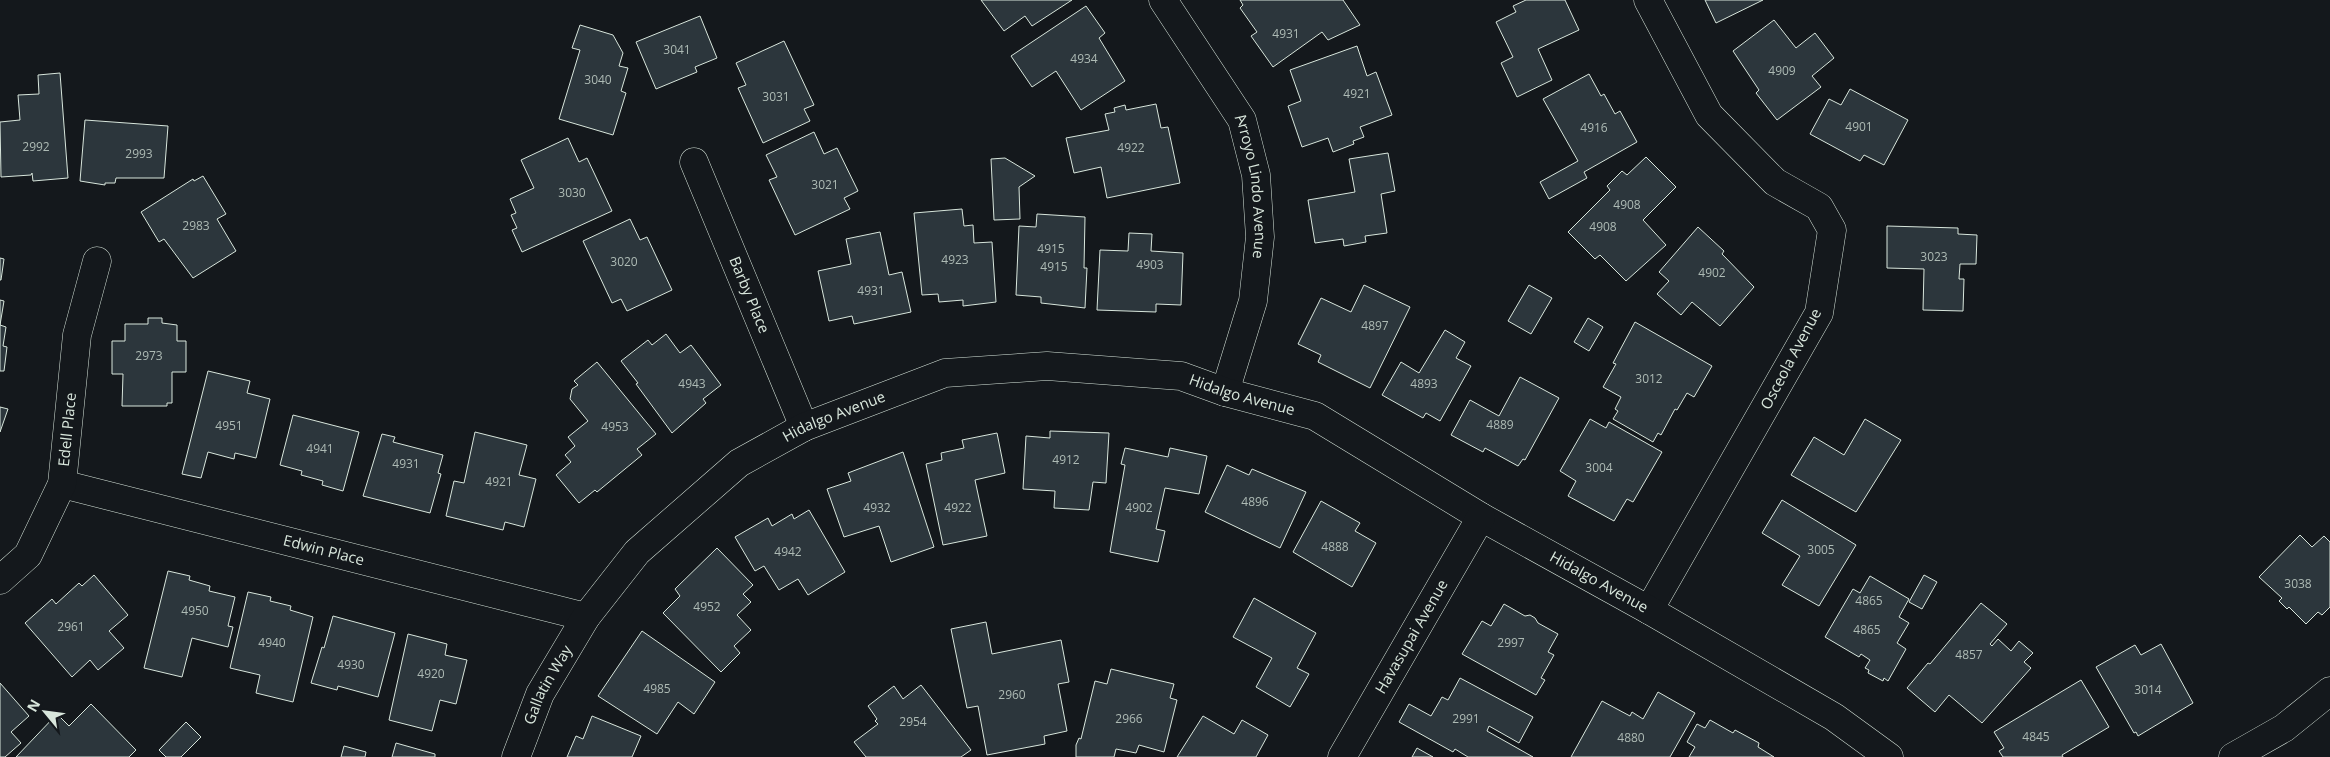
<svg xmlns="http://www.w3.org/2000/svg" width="2330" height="757" font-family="'Open Sans',sans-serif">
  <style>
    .building { fill: #2c363c; stroke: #d8e6dc }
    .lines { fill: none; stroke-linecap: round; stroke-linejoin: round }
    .street-casing { stroke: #d8e6dc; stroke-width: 29 }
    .street { stroke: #14181c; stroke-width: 28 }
    .labels { text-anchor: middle; stroke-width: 4; stroke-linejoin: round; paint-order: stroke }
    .number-label { font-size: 12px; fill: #adbab4 }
    .street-label { font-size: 15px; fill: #d8e6dc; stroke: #14181c }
  </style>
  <rect width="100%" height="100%" fill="#14181c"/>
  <path class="building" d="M 981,0 L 1072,0 L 1032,26 L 1025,16 L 1004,31 Z
    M 1240,0 L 1343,0 L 1360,25 L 1328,40 L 1322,32 L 1273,67 L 1251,36 L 1257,32 L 1240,8 L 1243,5 Z
    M 1526,0 L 1565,0 L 1579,30 L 1538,49 L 1552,80 L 1517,97 L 1501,63 L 1513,57 L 1496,22 L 1516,12 L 1513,6 Z
    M 1705,0 L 1763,0 L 1716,23 Z
    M 1086,6 L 1105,33 L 1099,38 L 1125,81 L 1081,110 L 1056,71 L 1032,87 L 1011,56 Z
    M 700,16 L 717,58 L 695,67 L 697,72 L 656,89 L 636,42 Z
    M 1774,20 L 1796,48 L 1815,33 L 1834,58 L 1812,76 L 1821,87 L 1777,120 L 1756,93 L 1759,90 L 1733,51 Z
    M 580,25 L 613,35 L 623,53 L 619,66 L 628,68 L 621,91 L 626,93 L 613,135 L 559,119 L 580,50 L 572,48 Z
    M 784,41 L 814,105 L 804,109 L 810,121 L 763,143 L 738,88 L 746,85 L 736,63 Z
    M 1357,46 L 1367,76 L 1376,72 L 1392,115 L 1360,127 L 1364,137 L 1353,141 L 1354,144 L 1333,152 L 1328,138 L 1302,147 L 1288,106 L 1301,101 L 1290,70 Z
    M 60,73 L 68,178 L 33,181 L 32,173 L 31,175 L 1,177 L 0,122 L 20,120 L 18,95 L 39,94 L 38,75 Z
    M 1589,74 L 1601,96 L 1604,94 L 1615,114 L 1620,111 L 1637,142 L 1584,172 L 1587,178 L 1549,199 L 1540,182 L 1578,161 L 1543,99 Z
    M 1850,89 L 1908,120 L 1884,165 L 1864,155 L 1860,161 L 1810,134 L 1829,99 L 1841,105 Z
    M 1156,104 L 1161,128 L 1168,127 L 1180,183 L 1107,198 L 1101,167 L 1074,173 L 1066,138 L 1109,130 L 1105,114 L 1115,112 L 1114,108 L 1125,105 L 1126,110 Z
    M 85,120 L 168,126 L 164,178 L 116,178 L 115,183 L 105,183 L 105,185 L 80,181 Z
    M 814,132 L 824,154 L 837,148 L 858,191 L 844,198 L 850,209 L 795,235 L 769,180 L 777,177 L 766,155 Z
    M 568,138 L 579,162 L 587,158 L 612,211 L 522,252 L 512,230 L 517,228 L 511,215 L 516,213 L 510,199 L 534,188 L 521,160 Z
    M 1388,153 L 1395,191 L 1381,194 L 1387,233 L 1365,236 L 1366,242 L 1344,246 L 1343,239 L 1315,243 L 1308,200 L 1355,192 L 1349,159 Z
    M 1646,157 L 1676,187 L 1643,220 L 1666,245 L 1626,281 L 1600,255 L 1595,259 L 1568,232 L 1610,190 L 1607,186 L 1622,171 L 1627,175 Z
    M 1005,158 L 1035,176 L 1019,187 L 1020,219 L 994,220 L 991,159 Z
    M 203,176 L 226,214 L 217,219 L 236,251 L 193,278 L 164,239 L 159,242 L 141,212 L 193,179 L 194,181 Z
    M 962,209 L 964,226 L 973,225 L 974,243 L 992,242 L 996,302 L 963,306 L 963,300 L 939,302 L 938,294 L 922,295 L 914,213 Z
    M 1037,214 L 1085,217 L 1084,268 L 1087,268 L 1085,308 L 1041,303 L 1041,297 L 1016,295 L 1019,226 L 1036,227 Z
    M 630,219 L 640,240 L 647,237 L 672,290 L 627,311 L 621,299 L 612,303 L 583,241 Z
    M 1887,226 L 1958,228 L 1958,234 L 1977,235 L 1976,264 L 1960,264 L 1959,279 L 1964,279 L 1963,311 L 1923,310 L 1924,269 L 1887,268 Z
    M 1698,227 L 1724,251 L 1722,254 L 1754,287 L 1720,326 L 1692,302 L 1681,315 L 1657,294 L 1669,281 L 1659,272 Z
    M 880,232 L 889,275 L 902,272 L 911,312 L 854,324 L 852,316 L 829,321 L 818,271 L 851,264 L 846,239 Z
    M 1129,233 L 1152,234 L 1151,251 L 1183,253 L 1181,305 L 1156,304 L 1156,312 L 1097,310 L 1100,250 L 1128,251 Z
    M 0,258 L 4,259 L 1,280 L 0,280 Z
    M 1364,285 L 1410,307 L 1370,388 L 1318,362 L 1321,355 L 1298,344 L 1321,298 L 1351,312 Z
    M 1529,285 L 1552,298 L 1531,334 L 1508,321 Z
    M 0,300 L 4,301 L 0,325 Z
    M 148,318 L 162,318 L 162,323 L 177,325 L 177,341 L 186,341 L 186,372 L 172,372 L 172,403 L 167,403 L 167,406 L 122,406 L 123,374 L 112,374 L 112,341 L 125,341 L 125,324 L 148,324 Z
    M 1588,318 L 1603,327 L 1589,351 L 1574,342 Z
    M 1635,322 L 1712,366 L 1694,397 L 1687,393 L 1677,410 L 1675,409 L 1661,435 L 1658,433 L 1653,442 L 1613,419 L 1618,411 L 1615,409 L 1621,397 L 1603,387 L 1616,364 L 1613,363 Z
    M 0,325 L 6,327 L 3,346 L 7,347 L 4,371 L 0,371 Z
    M 1445,330 L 1465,342 L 1456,358 L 1471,366 L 1440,421 L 1426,413 L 1423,418 L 1382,395 L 1401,362 L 1419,373 Z
    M 666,334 L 680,353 L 691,345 L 721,385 L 703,399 L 706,403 L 672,433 L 636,384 L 638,383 L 621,361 L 648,340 L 652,345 Z
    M 597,362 L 656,434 L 637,449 L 642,455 L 597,492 L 595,490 L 579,503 L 556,475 L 571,462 L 565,455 L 575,446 L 568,437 L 588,421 L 570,399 L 572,389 L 578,385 L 574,381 Z
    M 208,371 L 250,381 L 247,393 L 270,399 L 256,458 L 235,453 L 234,459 L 208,452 L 201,478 L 182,474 Z
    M 1520,377 L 1559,398 L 1525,460 L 1523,459 L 1518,466 L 1485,448 L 1483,452 L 1451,435 L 1470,400 L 1499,416 Z
    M 0,407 L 8,409 L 0,432 Z
    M 293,415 L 359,432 L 343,491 L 322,485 L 323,481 L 301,475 L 302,471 L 280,465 Z
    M 1590,419 L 1606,428 L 1609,422 L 1662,452 L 1633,502 L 1627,499 L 1614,521 L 1568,496 L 1576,481 L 1560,471 Z
    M 1865,419 L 1901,440 L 1856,512 L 1791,475 L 1814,437 L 1844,455 Z
    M 1050,431 L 1109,433 L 1106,483 L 1093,482 L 1089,510 L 1054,508 L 1055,491 L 1023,489 L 1026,436 L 1050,438 Z
    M 475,432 L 527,445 L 519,475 L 536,479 L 524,527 L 505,522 L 503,530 L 446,516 L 454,481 L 464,483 Z
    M 997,433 L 1005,473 L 975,480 L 987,536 L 943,545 L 926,464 L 942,460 L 941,453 L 964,448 L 962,440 Z
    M 382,434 L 395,437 L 393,442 L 443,455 L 438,473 L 441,474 L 430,513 L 363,496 Z
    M 1125,448 L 1168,457 L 1170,448 L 1207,456 L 1199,494 L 1165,488 L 1156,529 L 1165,531 L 1158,562 L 1110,552 L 1125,465 L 1121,464 Z
    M 903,452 L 934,547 L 891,562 L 879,526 L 844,537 L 827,489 L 851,481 L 848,473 Z
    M 1227,465 L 1249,475 L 1252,469 L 1306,492 L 1280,548 L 1205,512 Z
    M 1782,500 L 1856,545 L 1819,606 L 1782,585 L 1800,556 L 1762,533 Z
    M 1321,501 L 1360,523 L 1355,531 L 1376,543 L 1352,587 L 1293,552 Z
    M 809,510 L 845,572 L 808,595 L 798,579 L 779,590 L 764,566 L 755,571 L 735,537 L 768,518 L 772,526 L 792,514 L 794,519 Z
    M 2300,535 L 2312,547 L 2324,536 L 2330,542 L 2330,607 L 2322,615 L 2318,612 L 2306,624 L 2289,607 L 2287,609 L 2279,601 L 2282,598 L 2259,577 Z
    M 717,548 L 753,585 L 743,594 L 751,602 L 737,615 L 751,630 L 734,646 L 740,653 L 721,672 L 663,613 L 680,596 L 675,589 Z
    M 168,571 L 190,576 L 189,580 L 210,586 L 209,591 L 235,597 L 228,626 L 233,627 L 228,647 L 192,638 L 182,677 L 144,668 Z
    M 94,575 L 128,615 L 109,631 L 124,648 L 98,670 L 90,660 L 72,677 L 25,623 L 52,599 L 56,604 L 79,583 L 82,586 Z
    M 1924,575 L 1937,582 L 1922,609 L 1909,602 Z
    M 1870,576 L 1909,599 L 1899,617 L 1909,623 L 1897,643 L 1906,649 L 1888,681 L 1884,678 L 1883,681 L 1868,673 L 1869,670 L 1865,668 L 1870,660 L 1861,654 L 1859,657 L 1825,637 L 1853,589 L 1860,593 Z
    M 248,592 L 271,597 L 270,601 L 291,606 L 290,610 L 313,617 L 293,702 L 256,693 L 260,675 L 230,668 Z
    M 1254,598 L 1316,633 L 1297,668 L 1309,674 L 1290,707 L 1256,687 L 1272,658 L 1233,637 Z
    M 1981,603 L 2007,624 L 1990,644 L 1992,646 L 1998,639 L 2011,651 L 2019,641 L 2033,653 L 2024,662 L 2031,668 L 1982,723 L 1949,695 L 1935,712 L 1907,688 L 1928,663 L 1930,664 Z
    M 1504,604 L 1525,616 L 1530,615 L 1535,618 L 1538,623 L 1558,634 L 1548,652 L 1554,655 L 1541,678 L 1545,680 L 1536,695 L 1462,654 L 1482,621 L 1491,626 Z
    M 333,616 L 395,633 L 378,697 L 338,686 L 337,690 L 311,683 L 322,647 L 324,648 Z
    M 986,622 L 992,654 L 1061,640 L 1069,682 L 1058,684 L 1067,731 L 1044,736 L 1045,744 L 987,755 L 978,706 L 967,708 L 951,629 Z
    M 642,631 L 715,682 L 694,714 L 678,702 L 657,734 L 598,696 Z
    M 408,634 L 447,644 L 445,655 L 467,660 L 456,704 L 440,700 L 432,731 L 389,720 Z
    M 2161,644 L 2193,703 L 2138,736 L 2136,732 L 2134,733 L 2096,667 L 2135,645 L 2141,655 Z
    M 1111,669 L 1174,684 L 1170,698 L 1177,700 L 1164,752 L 1139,745 L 1136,753 L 1116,749 L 1114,757 L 1076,757 L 1076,745 L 1079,738 L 1081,739 L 1095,681 L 1107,684 Z
    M 1460,678 L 1533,717 L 1519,743 L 1489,726 L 1487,731 L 1533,757 L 1468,757 L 1455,749 L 1453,752 L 1399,722 L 1409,704 L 1431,716 L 1442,697 L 1448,700 Z
    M 2081,680 L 2109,727 L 2062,755 L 2063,757 L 2003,757 L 1999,751 L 2004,748 L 1994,732 Z
    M 0,683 L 29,716 L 11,732 L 21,743 L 5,757 L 0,757 Z
    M 921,685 L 971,750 L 961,757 L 866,757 L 854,742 L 878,724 L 875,721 L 877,719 L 868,706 L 894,686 L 903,699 Z
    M 1658,692 L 1695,713 L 1670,757 L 1571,757 L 1602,701 L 1630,716 L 1632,712 L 1643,719 Z
    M 91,704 L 136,750 L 129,757 L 16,757 L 57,714 L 69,726 Z
    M 592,716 L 641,736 L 632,757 L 567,757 L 576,736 L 583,739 Z
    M 1203,716 L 1234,734 L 1242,720 L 1268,735 L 1256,757 L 1177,757 Z
    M 1710,720 L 1733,733 L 1735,730 L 1759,743 L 1758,747 L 1774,757 L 1689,757 L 1695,747 L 1687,742 L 1697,724 L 1705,728 Z
    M 186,722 L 201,737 L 181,757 L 166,757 L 159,750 Z
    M 396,743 L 435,754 L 435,757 L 392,757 Z
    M 344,746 L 366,752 L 365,757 L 341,757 Z
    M 1417,748 L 1433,757 L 1412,757 Z"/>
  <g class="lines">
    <defs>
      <g id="street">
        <path id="s1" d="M 1163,0 L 1242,120 L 1256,175 L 1260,237 L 1253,301 L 1225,392"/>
        <path d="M 1648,0 L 1709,115 L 1775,182 L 1819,207 L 1832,230 L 1819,313 L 1649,610"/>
        <path id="s2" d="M 694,162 L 804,427"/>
        <path id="s3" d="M 62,484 L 586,617"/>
        <path id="s4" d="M 0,580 L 28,555 L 62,484 L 77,335 L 97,261"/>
        <path id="s5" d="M 516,757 L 540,694 L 586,617 L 637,552 L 739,463 L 804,427 L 945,373 L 1047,366 L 1181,376 L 1225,392 L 1315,416 L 1481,517 L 1649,610 L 1834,717 L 1889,757"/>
        <path id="s6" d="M 1342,757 L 1481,517"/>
        <path d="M 2233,757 L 2284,728 L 2330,691"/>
      </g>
    </defs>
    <use href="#street" class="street-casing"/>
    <use href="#street" class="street"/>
  </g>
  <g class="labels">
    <g class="number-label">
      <text x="1286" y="38">4931</text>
      <text x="677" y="54">3041</text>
      <text x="1084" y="63">4934</text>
      <text x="1782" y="75">4909</text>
      <text x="598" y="84">3040</text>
      <text x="1357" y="98">4921</text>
      <text x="776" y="101">3031</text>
      <text x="1859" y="131">4901</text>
      <text x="1594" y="132">4916</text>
      <text x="36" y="151">2992</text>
      <text x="1131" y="152">4922</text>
      <text x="139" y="158">2993</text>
      <text x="825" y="189">3021</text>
      <text x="572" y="197">3030</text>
      <text x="1627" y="209">4908</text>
      <text x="196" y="230">2983</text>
      <text x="1603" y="231">4908</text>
      <text x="1051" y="253">4915</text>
      <text x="1934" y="261">3023</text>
      <text x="955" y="264">4923</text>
      <text x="624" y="266">3020</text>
      <text x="1150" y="269">4903</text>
      <text x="1054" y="271">4915</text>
      <text x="1712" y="277">4902</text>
      <text x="871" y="295">4931</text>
      <text x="1375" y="330">4897</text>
      <text x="149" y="360">2973</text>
      <text x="1649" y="383">3012</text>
      <text x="692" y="388">4943</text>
      <text x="1424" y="388">4893</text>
      <text x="1500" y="429">4889</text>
      <text x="229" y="430">4951</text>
      <text x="615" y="431">4953</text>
      <text x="320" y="453">4941</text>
      <text x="1066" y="464">4912</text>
      <text x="406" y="468">4931</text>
      <text x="1599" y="472">3004</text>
      <text x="499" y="486">4921</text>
      <text x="1255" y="506">4896</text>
      <text x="877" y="512">4932</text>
      <text x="958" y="512">4922</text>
      <text x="1139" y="512">4902</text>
      <text x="1335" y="551">4888</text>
      <text x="1821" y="554">3005</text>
      <text x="788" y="556">4942</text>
      <text x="2298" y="588">3038</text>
      <text x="1869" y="605">4865</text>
      <text x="707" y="611">4952</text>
      <text x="195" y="615">4950</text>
      <text x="71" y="631">2961</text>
      <text x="1867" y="634">4865</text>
      <text x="272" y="647">4940</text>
      <text x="1511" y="647">2997</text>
      <text x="1969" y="659">4857</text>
      <text x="351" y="669">4930</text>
      <text x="431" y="678">4920</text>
      <text x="657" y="693">4985</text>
      <text x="2148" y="694">3014</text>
      <text x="1012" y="699">2960</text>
      <text x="1129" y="723">2966</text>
      <text x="1466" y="723">2991</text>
      <text x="913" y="726">2954</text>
      <text x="2036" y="741">4845</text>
      <text x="1631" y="742">4880</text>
    </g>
    <g class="street-label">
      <text dy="5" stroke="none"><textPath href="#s1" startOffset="211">Arroyo Lindo Avenue</textPath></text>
      <text dy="5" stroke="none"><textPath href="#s2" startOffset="144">Barby Place</textPath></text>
      <text transform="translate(1791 359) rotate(-62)" y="5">Osceola Avenue</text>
      <text dy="5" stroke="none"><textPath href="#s5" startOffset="901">Hidalgo Avenue</textPath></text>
      <text dy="5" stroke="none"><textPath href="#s5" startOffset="481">Hidalgo Avenue</textPath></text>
      <text dy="5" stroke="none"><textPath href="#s4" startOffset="171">Edell Place</textPath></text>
      <text dy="5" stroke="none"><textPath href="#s3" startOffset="270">Edwin Place</textPath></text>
      <text dy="5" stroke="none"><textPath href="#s5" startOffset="1306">Hidalgo Avenue</textPath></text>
      <text dy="5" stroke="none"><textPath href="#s6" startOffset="139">Havasupai Avenue</textPath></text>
      <text dy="5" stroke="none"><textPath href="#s5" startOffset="79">Gallatin Way</textPath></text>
    </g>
  </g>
  <g transform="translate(45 712) rotate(299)" stroke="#14181c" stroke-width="4" paint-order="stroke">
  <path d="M0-4L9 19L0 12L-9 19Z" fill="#d8e6dc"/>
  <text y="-8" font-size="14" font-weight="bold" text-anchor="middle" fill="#d8e6dc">N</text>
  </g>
</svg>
